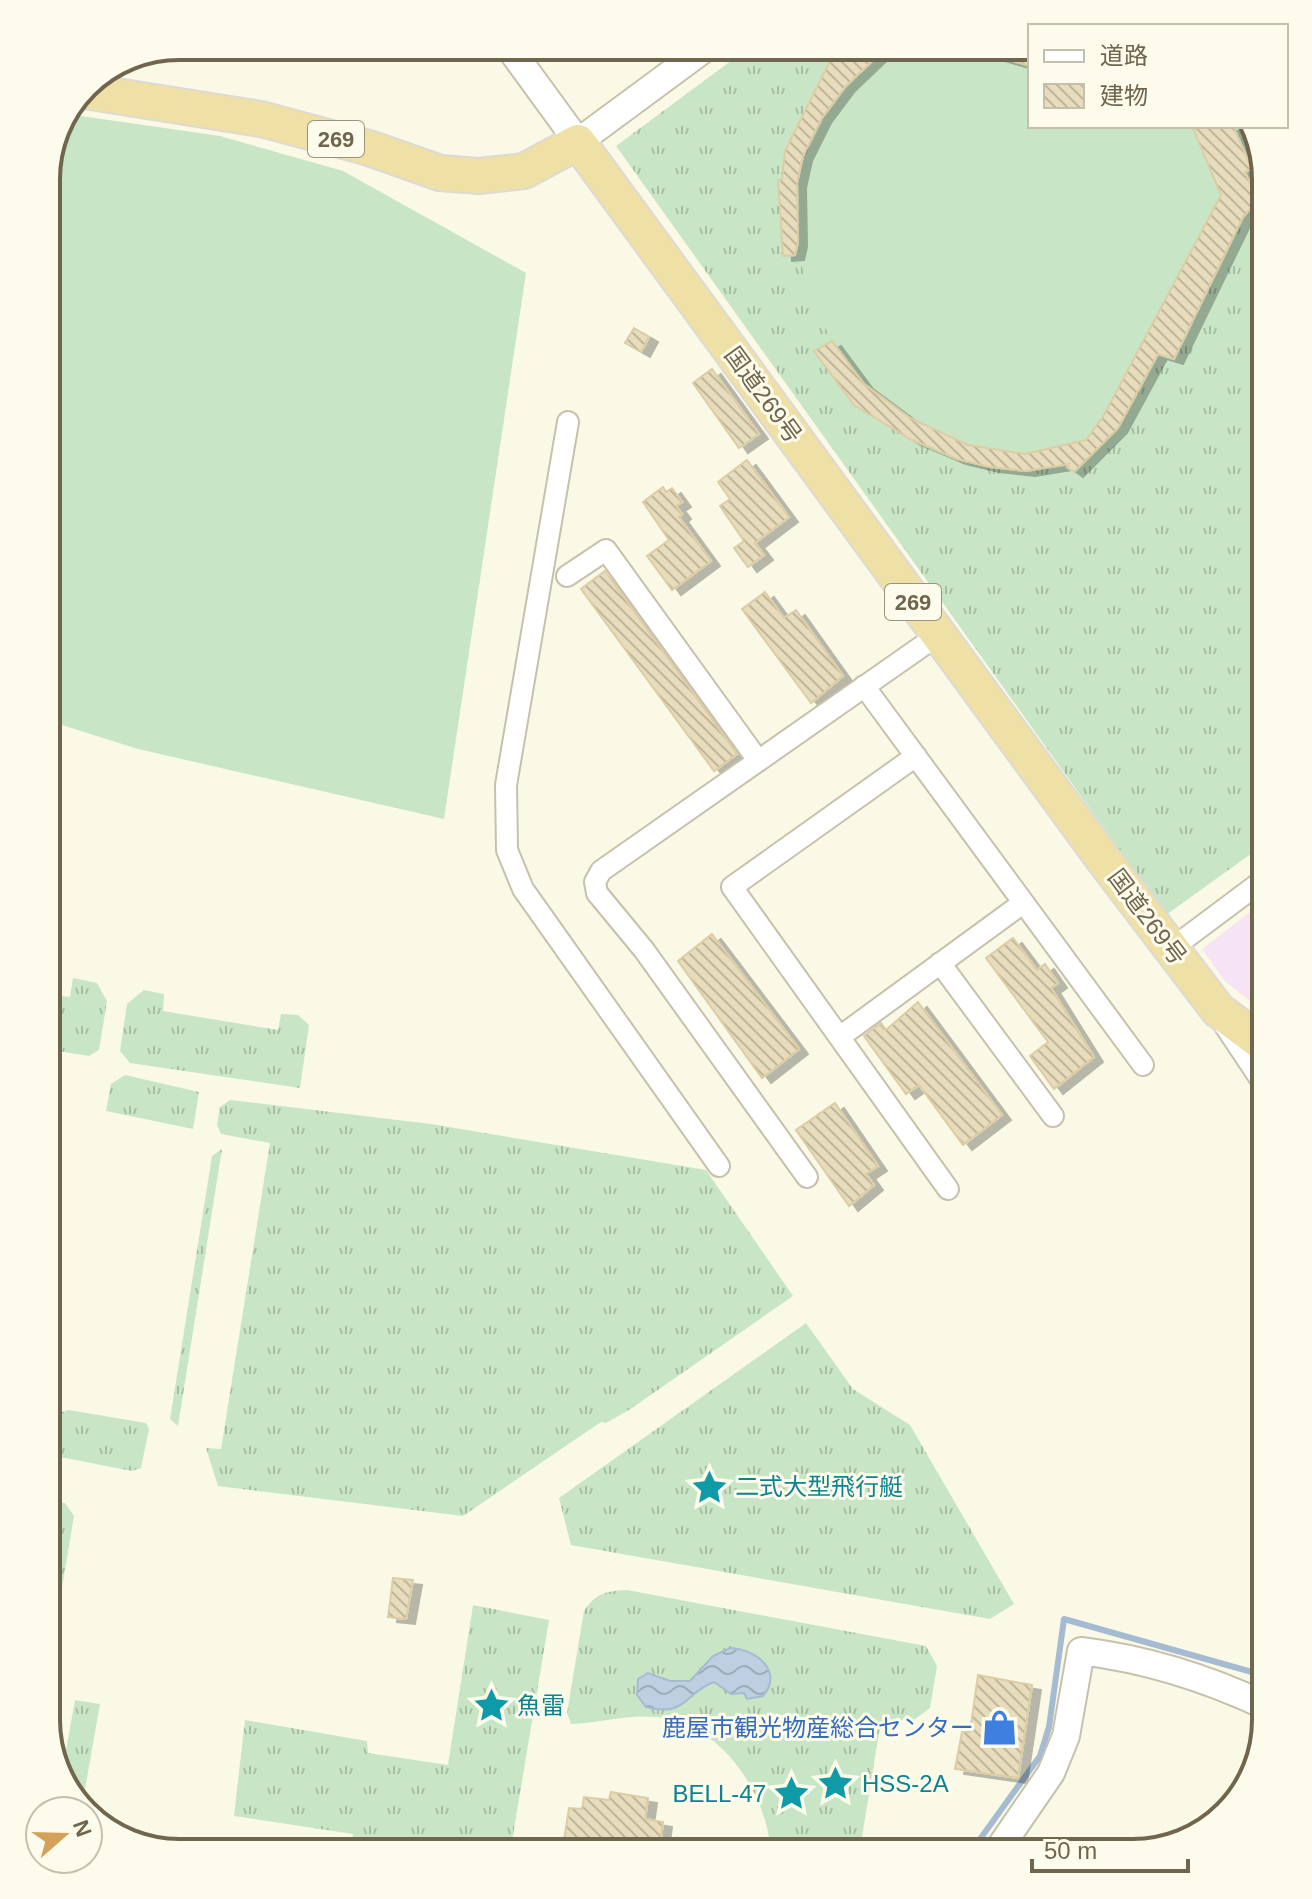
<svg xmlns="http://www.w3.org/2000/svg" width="1312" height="1899" font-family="Arial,'Noto Sans JP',sans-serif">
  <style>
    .education { fill: #f6e3f6 }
    .grass { fill: url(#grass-tufts); fill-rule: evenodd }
    .garden { fill: #c8e6c6 }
    .water { fill: url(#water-waves); stroke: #a5bbd1; stroke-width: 2 }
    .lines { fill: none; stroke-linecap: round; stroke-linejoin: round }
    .stream { stroke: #a5bbd1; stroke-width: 6 }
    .building { fill: url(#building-back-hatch); stroke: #ddcda4; stroke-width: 2; filter: url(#shadow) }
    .minor-casing { stroke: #c7c1ac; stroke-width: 24 }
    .tertiary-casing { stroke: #c7c1ac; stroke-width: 30 }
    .trunk-casing { stroke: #dddad5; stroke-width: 38 }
    .minor { stroke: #fff; stroke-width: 20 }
    .tertiary { stroke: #fff; stroke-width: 26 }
    .trunk { stroke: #efe0a5; stroke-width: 34 }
    .labels { text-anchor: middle; stroke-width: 6; stroke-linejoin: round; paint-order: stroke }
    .shield { fill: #fdfcec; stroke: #9a937d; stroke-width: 2 }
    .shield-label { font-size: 22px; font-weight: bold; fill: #70664e }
    .street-label { font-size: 24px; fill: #70664e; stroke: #fdfcec }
    .culture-label { font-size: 24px; fill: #0d838f; stroke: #fdfcec; text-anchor: start }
    .shop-label { font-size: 24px; fill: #366cbe; stroke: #fdfcec; text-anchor: end }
    .rim { fill: none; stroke: #70664e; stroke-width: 4 }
  </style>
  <defs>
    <pattern id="grass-tufts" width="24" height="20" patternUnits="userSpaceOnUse" patternTransform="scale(2)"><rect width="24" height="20" fill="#c8e6c6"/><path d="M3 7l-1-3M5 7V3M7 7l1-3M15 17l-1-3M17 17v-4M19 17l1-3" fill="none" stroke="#a7bea3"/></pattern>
    <pattern id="water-waves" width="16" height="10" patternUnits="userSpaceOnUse" patternTransform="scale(2)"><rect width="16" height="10" fill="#bdcfe1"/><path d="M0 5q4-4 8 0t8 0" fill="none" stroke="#9eacb9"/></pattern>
    <pattern id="building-back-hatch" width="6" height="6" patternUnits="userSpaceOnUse" patternTransform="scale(2)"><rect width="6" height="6" fill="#e7dcbc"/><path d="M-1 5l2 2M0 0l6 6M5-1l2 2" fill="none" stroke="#c0b69b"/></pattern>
    <filter id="shadow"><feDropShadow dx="9" dy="5" stdDeviation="0" flood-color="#0004"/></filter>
  </defs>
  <rect width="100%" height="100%" fill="#faf9e6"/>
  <path class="education" d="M 1266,900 L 1266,1014 L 1225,981 L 1202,949 Z"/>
  <path class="grass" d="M 751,46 L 1030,46 L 1030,126 L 1252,126 L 1266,179 L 1266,843 L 1166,915 L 616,146 Z
    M 73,978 L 97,983 L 107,1001 L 99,1050 L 89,1056 L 46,1049 L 46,994 L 70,997 Z
    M 144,990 L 164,994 L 163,1011 L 278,1030 L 281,1014 L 298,1015 L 309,1025 L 300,1088 L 130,1063 L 120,1051 L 127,1004 Z
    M 125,1075 L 199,1092 L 193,1129 L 106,1111 L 111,1084 Z
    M 230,1100 L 431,1124 L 706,1170 L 793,1296 L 629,1410 L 606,1423 L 601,1422 L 463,1516 L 218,1486 L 206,1448 L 221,1449 L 270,1143 L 221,1134 L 217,1125 L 220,1107 Z
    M 222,1149 L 178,1426 L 170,1419 L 212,1156 Z
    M 806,1323 L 853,1389 L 910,1425 L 1014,1604 L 990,1619 L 571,1545 L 559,1498 Z
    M 69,1410 L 146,1423 L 149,1429 L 141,1468 L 132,1471 L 60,1457 L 57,1446 L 62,1412 Z
    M 46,1500 L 65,1503 L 74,1516 L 46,1684 Z
    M 627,1590 L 926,1646 L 937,1666 L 930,1708 L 914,1720 L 881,1721 L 861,1843 L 880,1846 L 879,1853 L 771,1853 C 767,1793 722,1724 657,1717 C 628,1714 599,1723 571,1724 L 567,1713 L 584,1611 C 596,1593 606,1591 627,1590 ZM 730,1648 C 752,1649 760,1656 771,1674 L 728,1691 L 714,1681 L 702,1689 L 642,1675 L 648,1673 L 670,1681 L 690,1681 Z
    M 473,1605 L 549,1620 L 510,1853 L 350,1853 L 353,1834 L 234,1816 L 245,1720 L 367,1741 L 368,1753 L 448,1765 Z
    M 75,1700 L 100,1704 L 82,1806 L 64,1786 L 61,1778 Z"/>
  <path class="garden" d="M 891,46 L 962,46 L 1030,66 L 1030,126 L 1192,126 L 1221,195 L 1104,415 L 1086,440 C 1067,445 1046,453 1026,454 C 1000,456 968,444 944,434 C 915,421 883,405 862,381 C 791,298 769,187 838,96 C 851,78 871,57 891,46 Z
    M 74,115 L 220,136 L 343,171 L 526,273 L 444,819 L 138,749 L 46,720 L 46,170 Z"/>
  <path class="water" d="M 730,1648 C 756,1649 784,1671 763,1696 L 747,1699 L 744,1693 L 731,1694 L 714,1682 C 685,1692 687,1718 646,1707 L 637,1695 L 638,1679 L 648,1673 L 670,1681 L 690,1681 L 713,1656 Z"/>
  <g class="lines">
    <path class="stream" d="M 970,1853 L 1040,1756 L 1049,1727 L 1064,1619 L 1266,1676"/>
  </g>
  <path class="building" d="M 843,46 L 888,46 L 846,86 L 822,118 L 803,156 L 797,183 L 798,242 L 795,255 L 783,256 L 778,180 L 782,180 L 785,151 L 831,59 Z
    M 979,46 L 1030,46 L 1030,66 L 979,51 Z
    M 1192,126 L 1233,126 L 1252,169 L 1245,172 L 1258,200 L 1243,217 L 1174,359 L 1158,354 L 1118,428 L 1074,472 L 1067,467 L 1069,464 L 1026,471 L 990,467 L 957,459 L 910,439 L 854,405 L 814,351 L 832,341 L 864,384 L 910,418 L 968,445 L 1025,454 L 1086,440 L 1104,415 L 1221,195 Z
    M 634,328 L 649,337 L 641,352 L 625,343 Z
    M 712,369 L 759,434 L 739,448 L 693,383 Z
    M 747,460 L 789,517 L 755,543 L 764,555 L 748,567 L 734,548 L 744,541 L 720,506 L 730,499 L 718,482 Z
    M 663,487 L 666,492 L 672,488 L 682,502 L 676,506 L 682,514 L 679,517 L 711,561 L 672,590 L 647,556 L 669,540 L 643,502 Z
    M 605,571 L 737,754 L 714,771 L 581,589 Z
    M 765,592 L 784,618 L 796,610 L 843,676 L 811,703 L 742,609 Z
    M 712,934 L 799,1049 L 762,1078 L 678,961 Z
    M 1013,938 L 1037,970 L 1045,964 L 1058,983 L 1051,988 L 1094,1057 L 1054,1089 L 1030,1056 L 1048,1042 L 986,958 Z
    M 918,1002 L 1002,1115 L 963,1145 L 919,1085 L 906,1094 L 864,1036 L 881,1023 L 886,1030 Z
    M 835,1103 L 878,1166 L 866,1174 L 874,1185 L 849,1206 L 796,1130 Z
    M 393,1578 L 413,1580 L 406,1619 L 388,1617 Z
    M 978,1675 L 1032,1685 L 1018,1778 L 955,1769 L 962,1732 L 970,1732 Z
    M 611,1792 L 648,1798 L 645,1819 L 663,1822 L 659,1853 L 562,1853 L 569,1808 L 582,1809 L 584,1797 L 609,1800 Z"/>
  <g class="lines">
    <defs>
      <path id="minor" d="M 568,422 L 506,785 L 507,850 L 523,889 L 719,1166
        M 567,576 L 606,550 L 757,759
        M 864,686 L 1143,1065
        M 916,756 L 732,887 L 948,1189
        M 1171,949 L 1266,878
        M 940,963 L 1053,1116
        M 841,1036 L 1023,903
        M 807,1177 L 644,950 L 597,893 L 595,882 L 601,871 L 938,635"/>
      <path id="tertiary" d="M 508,46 L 578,142 L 708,46
        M 1228,1025 L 1266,1082
        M 996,1853 L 1051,1773 L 1066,1736 L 1081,1651 C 1146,1659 1207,1678 1266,1706"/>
      <path id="trunk" d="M 85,91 L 261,119 L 369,148 L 440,173 L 479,176 L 524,171 L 578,142 L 1103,859 L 1218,1010 L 1266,1046"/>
    </defs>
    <use href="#minor" class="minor-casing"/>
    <use href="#tertiary" class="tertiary-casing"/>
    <use href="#trunk" class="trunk-casing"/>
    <use href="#minor" class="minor"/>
    <use href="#tertiary" class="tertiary"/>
    <use href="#trunk" class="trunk"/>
  </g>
  <defs>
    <symbol id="sight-bare" viewBox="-9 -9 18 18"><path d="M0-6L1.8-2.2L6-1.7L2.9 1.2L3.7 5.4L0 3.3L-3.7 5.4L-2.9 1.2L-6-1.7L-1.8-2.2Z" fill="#0f9aa8" stroke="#fdfcec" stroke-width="2.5" paint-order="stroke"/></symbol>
    <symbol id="shop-bare" viewBox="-9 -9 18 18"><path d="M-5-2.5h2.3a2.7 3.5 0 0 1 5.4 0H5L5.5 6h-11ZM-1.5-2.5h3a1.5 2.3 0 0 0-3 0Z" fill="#3f7fe0" stroke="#fdfcec" stroke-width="2.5" paint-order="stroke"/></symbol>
  </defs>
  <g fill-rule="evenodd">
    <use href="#sight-bare" x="684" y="1462" width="51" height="51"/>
    <use href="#sight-bare" x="466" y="1680" width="51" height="51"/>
    <use href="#shop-bare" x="974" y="1702" width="51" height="51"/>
    <use href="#sight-bare" x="810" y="1758" width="51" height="51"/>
    <use href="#sight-bare" x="766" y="1768" width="51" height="51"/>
  </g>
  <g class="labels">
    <g class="shield">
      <rect x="308" y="121" width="56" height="36" rx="6"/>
      <rect x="885" y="584" width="56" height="36" rx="6"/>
    </g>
    <g class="shield-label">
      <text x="336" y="147">269</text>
      <text x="913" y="610">269</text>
    </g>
    <g class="street-label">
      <text transform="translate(763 395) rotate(54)" y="8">国道269号</text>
      <text transform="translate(1147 917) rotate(53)" y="8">国道269号</text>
    </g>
    <g class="culture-label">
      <text x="735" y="1495">二式大型飛行艇</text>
      <text x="517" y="1714">魚雷</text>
      <text x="862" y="1792">HSS-2A</text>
      <text x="766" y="1802" text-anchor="end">BELL-47</text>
    </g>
    <g class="shop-label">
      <text x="974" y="1736">鹿屋市観光物産総合センター</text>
    </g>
  </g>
  <path d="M0 0H1312V1899H0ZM179 60H1133A119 119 0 0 1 1252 179V1720A119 119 0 0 1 1133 1839H179A119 119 0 0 1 60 1720V179A119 119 0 0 1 179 60Z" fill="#fdfcec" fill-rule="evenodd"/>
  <path class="rim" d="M179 60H1133A119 119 0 0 1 1252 179V1720A119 119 0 0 1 1133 1839H179A119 119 0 0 1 60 1720V179A119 119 0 0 1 179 60Z"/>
  <rect x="1028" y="24" width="260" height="104" fill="#fdfcec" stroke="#c5c0ad" stroke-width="2"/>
  <rect x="1044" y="50" width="40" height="12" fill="#ffffff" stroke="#c5c0ad" stroke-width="2"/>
  <text x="1100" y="64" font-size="24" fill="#70664e">道路</text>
  <rect x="1044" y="84" width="40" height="24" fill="url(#building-back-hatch)" stroke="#c5c0ad" stroke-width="2"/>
  <text x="1100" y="104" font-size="24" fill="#70664e">建物</text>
  <g transform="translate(64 1835) rotate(70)"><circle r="38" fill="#fdfcec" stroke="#c5c0ad" stroke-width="2"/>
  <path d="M0-6L14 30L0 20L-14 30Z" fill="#d5a15a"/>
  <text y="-12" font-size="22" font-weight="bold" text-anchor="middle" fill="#70664e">N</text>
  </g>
  <path d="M1032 1859v12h156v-12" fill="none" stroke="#70664e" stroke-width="4"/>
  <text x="1044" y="1859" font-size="24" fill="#70664e" stroke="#fdfcec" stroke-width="6" paint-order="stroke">50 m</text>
</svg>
